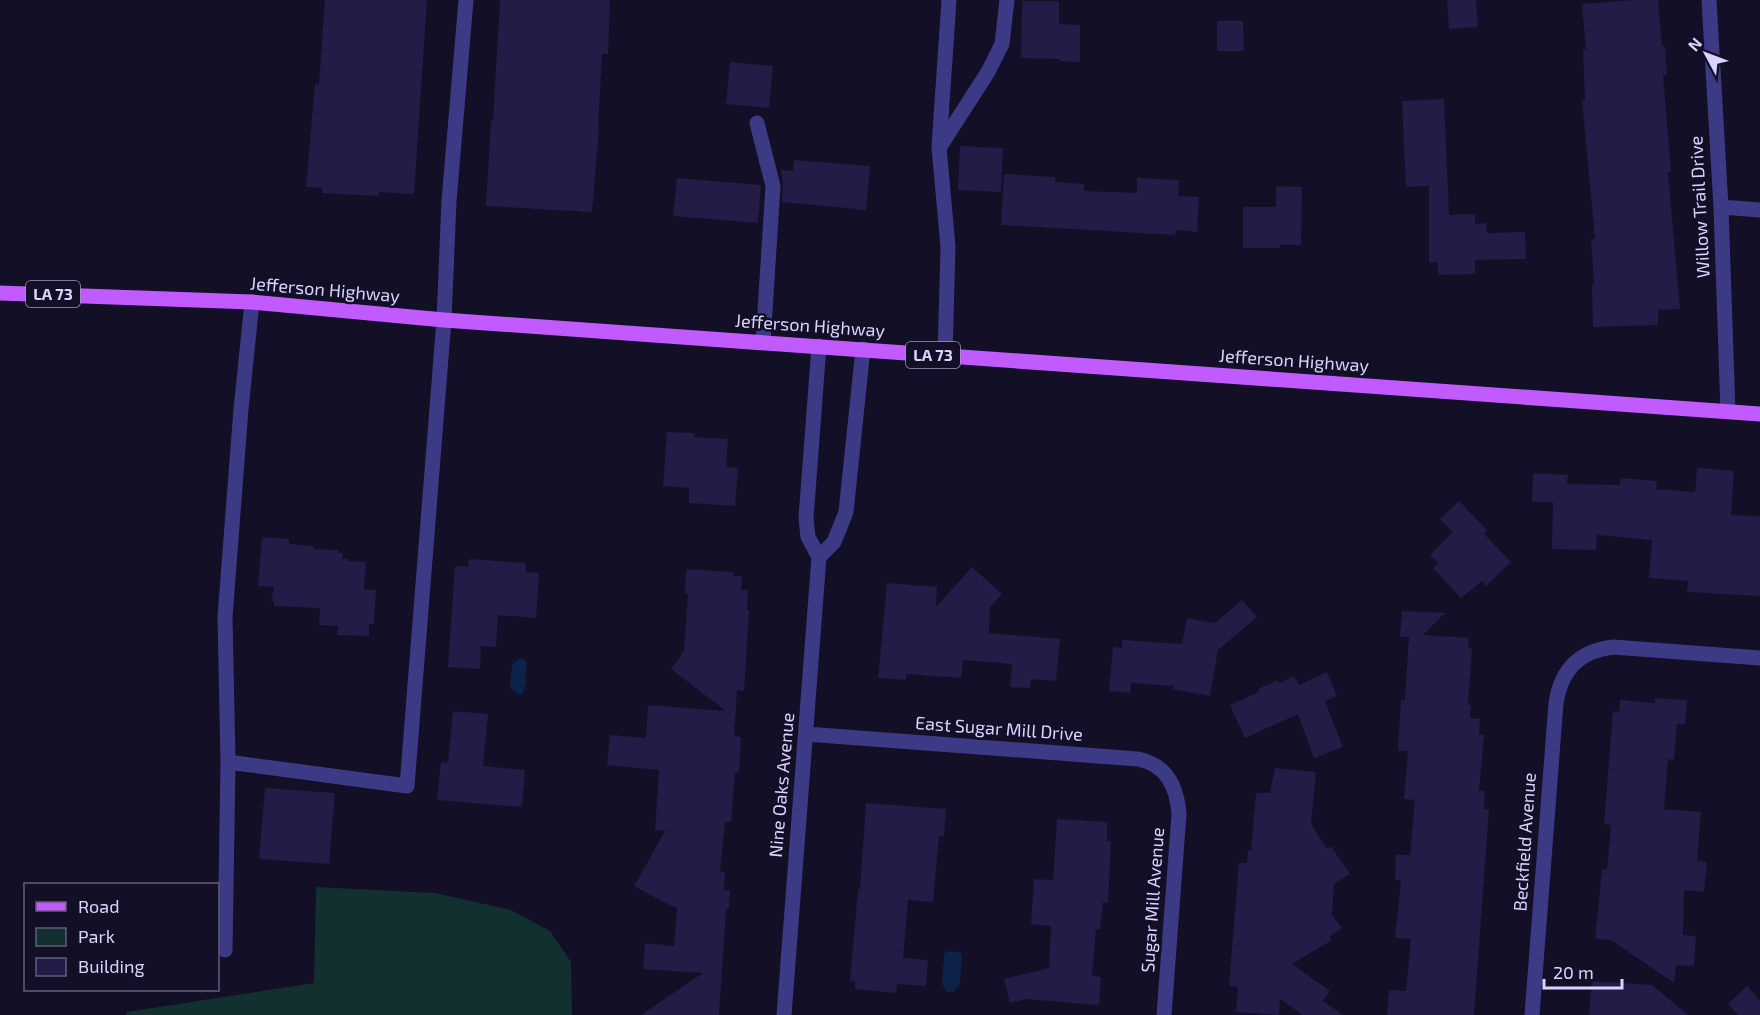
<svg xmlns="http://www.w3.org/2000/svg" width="1760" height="1015" font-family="'Exo 2',sans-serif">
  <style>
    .green { fill: #12302f }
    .water { fill: #0c2248 }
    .building { fill: #241b47 }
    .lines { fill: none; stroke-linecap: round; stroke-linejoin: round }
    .minor { stroke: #3d3a85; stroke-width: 15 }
    .major { stroke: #c25bff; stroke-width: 15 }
    .labels { text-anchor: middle; stroke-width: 5; stroke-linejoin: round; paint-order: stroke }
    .shield { fill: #130f26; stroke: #9e99be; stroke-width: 1.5 }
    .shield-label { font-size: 16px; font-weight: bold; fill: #d9d4ff }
    .street-label { font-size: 18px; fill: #d9d4ff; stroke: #130f26 }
  </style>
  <rect width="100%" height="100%" fill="#130f26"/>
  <path class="green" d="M 316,887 L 435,893 L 511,910 L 550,931 L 571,962 L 572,1015 L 126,1015 L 127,1012 L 314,983 Z"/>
  <path class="water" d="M 519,659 L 524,659 L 527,662 L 525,676 L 527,679 L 523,693 L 518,695 L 510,688 L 512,665 Z
    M 948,951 L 960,952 L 962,956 L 960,985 L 958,988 L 955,988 L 954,992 L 947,992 L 942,984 L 944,954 Z"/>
  <path class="building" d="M 325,0 L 427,0 L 414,194 L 379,192 L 378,196 L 322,193 L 322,188 L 306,187 L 315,84 L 319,85 Z
    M 500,0 L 610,0 L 608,54 L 602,54 L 598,129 L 599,129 L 592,212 L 486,206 L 491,120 L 493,120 Z
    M 1447,0 L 1476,0 L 1478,27 L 1449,29 Z
    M 1632,0 L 1658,0 L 1662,46 L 1665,46 L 1667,75 L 1663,75 L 1671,172 L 1668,172 L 1680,309 L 1658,310 L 1658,325 L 1593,327 L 1592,284 L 1594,284 L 1591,239 L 1595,239 L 1582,100 L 1585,100 L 1583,50 L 1586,49 L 1582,4 Z
    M 1022,1 L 1059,1 L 1059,24 L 1080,25 L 1080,62 L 1059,61 L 1059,59 L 1021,58 Z
    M 1217,21 L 1243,21 L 1244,51 L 1217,51 Z
    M 730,62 L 773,66 L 769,108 L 726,104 Z
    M 1444,99 L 1449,215 L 1475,214 L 1475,224 L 1486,223 L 1487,233 L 1525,232 L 1526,259 L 1475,260 L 1475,274 L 1438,275 L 1438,262 L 1429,263 L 1429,186 L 1406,187 L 1402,101 Z
    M 960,146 L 1003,148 L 1001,192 L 958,190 Z
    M 794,160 L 870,166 L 866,210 L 782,202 L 783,186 L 781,170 L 793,171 Z
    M 1004,174 L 1055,177 L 1055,182 L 1084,184 L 1084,191 L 1137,193 L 1137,178 L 1179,180 L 1178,196 L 1199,197 L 1197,232 L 1176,230 L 1175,235 L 1001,225 Z
    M 677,178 L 761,185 L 758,223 L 673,216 Z
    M 1276,186 L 1302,187 L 1301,245 L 1280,245 L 1280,248 L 1243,248 L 1243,207 L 1276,207 Z
    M 667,432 L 695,433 L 694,437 L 728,439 L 726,467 L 738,468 L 735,506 L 689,503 L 689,488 L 663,486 Z
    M 1697,468 L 1734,471 L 1731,515 L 1760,516 L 1760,596 L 1687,592 L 1688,581 L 1649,578 L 1652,540 L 1597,535 L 1596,550 L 1552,549 L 1553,502 L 1532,502 L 1533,473 L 1568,475 L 1567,484 L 1620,485 L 1621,478 L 1657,481 L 1656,489 L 1695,492 Z
    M 1459,501 L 1487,530 L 1484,534 L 1511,562 L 1486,586 L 1482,581 L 1461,598 L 1433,568 L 1438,563 L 1430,555 L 1453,532 L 1440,519 Z
    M 262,537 L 289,539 L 289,544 L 313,546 L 314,549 L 338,550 L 338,553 L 343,553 L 342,559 L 348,559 L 348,561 L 366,562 L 364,589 L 376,590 L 374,624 L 369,624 L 369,636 L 337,635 L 338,626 L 319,625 L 320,608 L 274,606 L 274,601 L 271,601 L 274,587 L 258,586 Z
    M 469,559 L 526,563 L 526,572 L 539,573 L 536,618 L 498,615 L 496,647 L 481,646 L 480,669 L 448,667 L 455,566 L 468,567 Z
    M 972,567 L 1002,594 L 990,607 L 989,633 L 1060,639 L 1056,681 L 1031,679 L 1030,688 L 1010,687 L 1012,664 L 963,660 L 961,678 L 906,674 L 906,680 L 878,678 L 887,583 L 937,587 L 936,607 Z
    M 686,569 L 734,572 L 733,576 L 742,576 L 741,590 L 748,590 L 747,610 L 749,610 L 744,691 L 737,690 L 734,736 L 741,737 L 739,772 L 735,772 L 731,822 L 725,822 L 720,872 L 725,872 L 724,890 L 730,890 L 729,909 L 726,909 L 719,1015 L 641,1015 L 703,973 L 643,969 L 645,943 L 674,946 L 677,907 L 671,906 L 634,886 L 665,831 L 655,830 L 659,770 L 607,765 L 610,735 L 646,738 L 648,705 L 726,711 L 671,669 L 684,651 L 688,594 L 685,593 Z
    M 1242,600 L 1257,617 L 1218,650 L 1210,696 L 1173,689 L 1174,686 L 1131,683 L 1130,693 L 1109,691 L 1113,647 L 1122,648 L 1122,640 L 1182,644 L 1187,618 L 1215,623 Z
    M 1402,611 L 1445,613 L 1423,635 L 1469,638 L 1468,648 L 1472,649 L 1468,705 L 1471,705 L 1470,718 L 1480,719 L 1479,734 L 1484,735 L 1479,791 L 1485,791 L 1484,809 L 1489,809 L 1474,1015 L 1387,1015 L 1389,990 L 1406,991 L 1411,939 L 1395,938 L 1401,880 L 1395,880 L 1396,855 L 1410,855 L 1415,800 L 1404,799 L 1408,751 L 1398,751 L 1401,699 L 1405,700 L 1409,637 L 1400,637 Z
    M 1327,672 L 1337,696 L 1325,701 L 1343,747 L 1314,758 L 1298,714 L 1245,738 L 1230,705 L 1259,692 L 1258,689 L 1278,680 L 1280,683 L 1294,676 L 1299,685 Z
    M 1655,698 L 1687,700 L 1685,724 L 1677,724 L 1674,760 L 1668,759 L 1664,809 L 1701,812 L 1697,861 L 1707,862 L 1704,892 L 1684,890 L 1683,935 L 1696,936 L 1694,966 L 1676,965 L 1674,983 L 1611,940 L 1595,939 L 1602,869 L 1607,870 L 1611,825 L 1604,824 L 1613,711 L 1619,712 L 1620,700 L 1655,703 Z
    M 453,711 L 488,714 L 483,766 L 525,770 L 522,807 L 437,800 L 441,762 L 448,763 Z
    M 1275,768 L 1316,772 L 1311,824 L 1327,849 L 1331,846 L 1350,874 L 1334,884 L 1332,915 L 1342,928 L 1329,937 L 1332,940 L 1292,964 L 1330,991 L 1323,1001 L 1343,1015 L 1303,1015 L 1280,999 L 1279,1015 L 1236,1012 L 1238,987 L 1229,986 L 1239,863 L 1247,863 L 1248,850 L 1251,851 L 1256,793 L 1270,793 Z
    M 265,788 L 335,793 L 329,864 L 259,859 Z
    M 866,803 L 946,809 L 944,836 L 939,836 L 933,902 L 908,900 L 903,958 L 928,960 L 926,986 L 897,984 L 896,993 L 855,989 L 855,981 L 850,981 L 858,889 L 860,889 Z
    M 1057,819 L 1107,822 L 1107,841 L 1111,841 L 1108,903 L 1103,902 L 1100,929 L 1096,929 L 1092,976 L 1101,977 L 1099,1005 L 1026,999 L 1010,1003 L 1004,979 L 1049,968 L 1051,926 L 1031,924 L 1034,879 L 1053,880 Z
    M 1592,981 L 1652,985 L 1688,1015 L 1589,1015 Z
    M 1747,986 L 1760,1001 L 1760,1015 L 1738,1015 L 1728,1004 Z"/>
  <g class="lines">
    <path class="minor" d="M 1709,0 L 1721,207 L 1728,412
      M 757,123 L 773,186 L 763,342
      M 941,145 L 988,72 L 1002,44 L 1007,0
      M 1721,207 L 1760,210
      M 252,302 L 241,409 L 225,617 L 228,762 L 407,786 L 444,320 L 449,201 L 466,0
      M 945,356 L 948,247 L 939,147 L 949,0
      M 819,557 L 834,542 L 846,512 L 863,349
      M 806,734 L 1138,759 C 1167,765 1177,787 1179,814 L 1164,1015
      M 225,950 L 228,762
      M 784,1015 L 819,557 L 808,537 L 806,518 L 819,346
      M 1532,1015 L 1556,703 C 1561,670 1579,651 1613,647 L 1760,658"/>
    <path class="major" d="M 0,293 L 252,302 L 444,320 L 1760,414"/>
  </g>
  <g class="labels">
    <g class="shield">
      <rect x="26" y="281" width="54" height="26" rx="4.5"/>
      <rect x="906" y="342" width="54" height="26" rx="4.5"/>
    </g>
    <g class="shield-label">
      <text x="53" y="300">LA 73</text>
      <text x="933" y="361">LA 73</text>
    </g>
    <g class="street-label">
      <text transform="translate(1700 207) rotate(-93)" y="6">Willow Trail Drive</text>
      <text transform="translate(325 290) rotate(5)" y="6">Jefferson Highway</text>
      <text transform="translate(810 326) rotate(4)" y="6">Jefferson Highway</text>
      <text transform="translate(1294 361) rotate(4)" y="6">Jefferson Highway</text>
      <text transform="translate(999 729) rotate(4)" y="6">East Sugar Mill Drive</text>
      <text transform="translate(782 785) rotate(-85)" y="6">Nine Oaks Avenue</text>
      <text transform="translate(1525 842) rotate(-86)" y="6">Beckfield Avenue</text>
      <text transform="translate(1153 900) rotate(-86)" y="6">Sugar Mill Avenue</text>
    </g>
  </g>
  <rect x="24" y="883" width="195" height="108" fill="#130f26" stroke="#625e7d" stroke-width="1.5"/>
  <rect x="36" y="902" width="30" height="9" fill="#c25bff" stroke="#625e7d" stroke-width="1.5"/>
  <text x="78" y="913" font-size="18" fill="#d9d4ff">Road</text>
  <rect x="36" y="928" width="30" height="18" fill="#12302f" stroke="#625e7d" stroke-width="1.5"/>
  <text x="78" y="943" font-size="18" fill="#d9d4ff">Park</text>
  <rect x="36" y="958" width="30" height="18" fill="#241b47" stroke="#625e7d" stroke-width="1.5"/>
  <text x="78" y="973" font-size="18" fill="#d9d4ff">Building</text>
  <g transform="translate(1706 54) rotate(311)" stroke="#130f26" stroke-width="4.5" paint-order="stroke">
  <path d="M0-4.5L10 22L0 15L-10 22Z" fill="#d9d4ff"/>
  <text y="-9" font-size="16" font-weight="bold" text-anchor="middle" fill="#d9d4ff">N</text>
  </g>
  <path d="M1544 979v9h78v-9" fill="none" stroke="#d9d4ff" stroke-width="3"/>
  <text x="1553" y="979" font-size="18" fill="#d9d4ff" stroke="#130f26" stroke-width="4.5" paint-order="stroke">20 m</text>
</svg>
